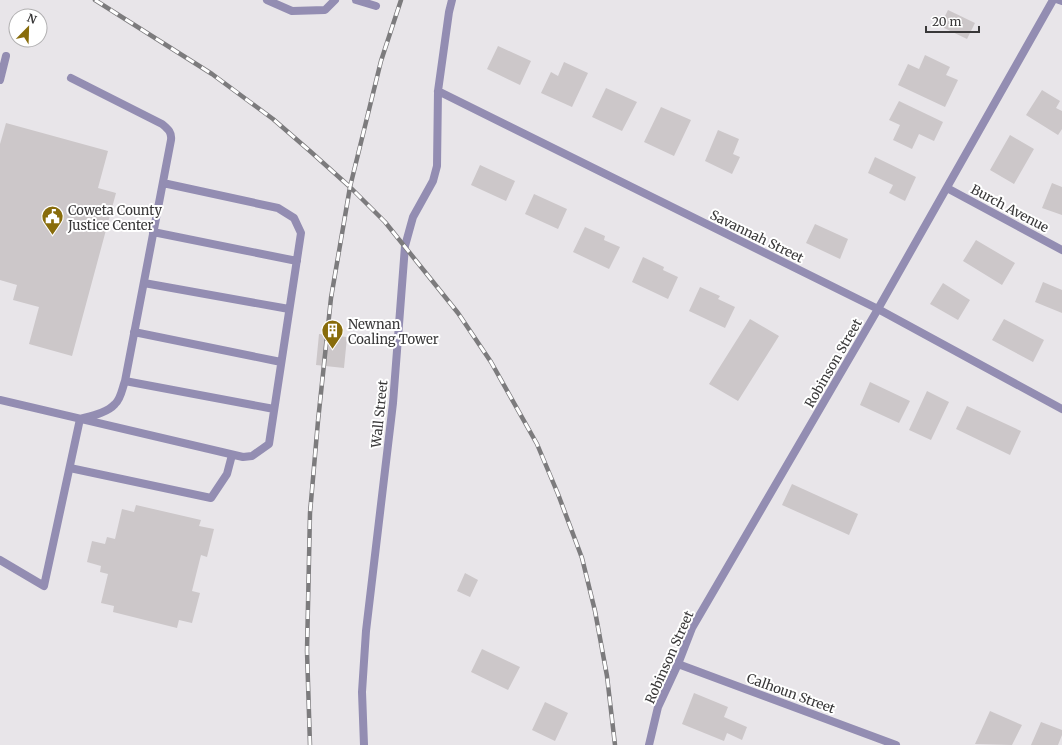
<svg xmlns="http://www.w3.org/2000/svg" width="1062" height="745" font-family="Merriweather,serif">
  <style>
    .building { fill: #ccc7c9 }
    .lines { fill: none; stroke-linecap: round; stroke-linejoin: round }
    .lane { stroke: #938db2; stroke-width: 8 }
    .street { stroke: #938db2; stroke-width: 8 }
    .rail-casing { stroke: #7c7b7d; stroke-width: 4.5 }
    .rail { stroke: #fff; stroke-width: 3; stroke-dasharray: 9; stroke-linecap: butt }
    .labels { text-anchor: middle; stroke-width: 4; stroke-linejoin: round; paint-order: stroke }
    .street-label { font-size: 13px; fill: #393839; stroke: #fff }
    .poi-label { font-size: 13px; fill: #393839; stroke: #fff; text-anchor: start }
  </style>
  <rect width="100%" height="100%" fill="#e8e5e9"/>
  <path class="building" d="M 948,10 L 975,23 L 967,39 L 940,26 Z
    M 498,46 L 531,61 L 520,85 L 487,69 Z
    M 925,55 L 950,67 L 946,75 L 958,80 L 945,107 L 898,85 L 908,64 L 919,69 Z
    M 564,62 L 588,73 L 572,107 L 541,93 L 551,72 L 558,76 Z
    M 606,88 L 637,102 L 622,131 L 592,117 Z
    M 1042,90 L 1060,101 L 1056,108 L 1062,111 L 1062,129 L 1058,135 L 1026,115 Z
    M 899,101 L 943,122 L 934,141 L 919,134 L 912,149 L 893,140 L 900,125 L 889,120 Z
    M 661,107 L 691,120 L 674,156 L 644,142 Z
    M 6,123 L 108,151 L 98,188 L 116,193 L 72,356 L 29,344 L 39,307 L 13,300 L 17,285 L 0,280 L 0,144 Z
    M 718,130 L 739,139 L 733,154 L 740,157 L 732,174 L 705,161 Z
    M 1010,135 L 1034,149 L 1014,184 L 990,170 Z
    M 875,157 L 916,177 L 905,201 L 889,193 L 893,185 L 868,173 Z
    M 480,165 L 515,181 L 506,201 L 471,185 Z
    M 1052,183 L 1062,187 L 1062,215 L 1042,208 Z
    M 534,194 L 567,209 L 558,229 L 525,214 Z
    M 815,224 L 848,239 L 840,259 L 806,243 Z
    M 585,227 L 605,236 L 604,240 L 620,247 L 609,269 L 573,252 Z
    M 976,240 L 1015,263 L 1002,285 L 963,261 Z
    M 643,257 L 664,267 L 663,270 L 678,277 L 668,299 L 632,282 Z
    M 1043,282 L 1062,290 L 1062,313 L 1035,302 Z
    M 943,283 L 970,300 L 958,320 L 930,304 Z
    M 700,287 L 720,296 L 718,299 L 735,307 L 725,328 L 689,311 Z
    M 750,319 L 779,336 L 738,401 L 709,384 Z
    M 1004,319 L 1044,340 L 1033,362 L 992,340 Z
    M 319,334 L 347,337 L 344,368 L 316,365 Z
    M 870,382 L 910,401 L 899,423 L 860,405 Z
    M 927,391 L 949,402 L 931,440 L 909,430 Z
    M 967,406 L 1021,431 L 1010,455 L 956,429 Z
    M 792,484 L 858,514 L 849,535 L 782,505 Z
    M 136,505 L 201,520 L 199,526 L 214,529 L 207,557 L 201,555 L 192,591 L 200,593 L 192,623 L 179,620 L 177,628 L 113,612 L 114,606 L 101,603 L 108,574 L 100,572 L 101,566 L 87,562 L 92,541 L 105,544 L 107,537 L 115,539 L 122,509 L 134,512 Z
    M 465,573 L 478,580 L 470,597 L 457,591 Z
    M 482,649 L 520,667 L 508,690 L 471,672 Z
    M 694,693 L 728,707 L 724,717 L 747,727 L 742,740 L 727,733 L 724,741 L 682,724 Z
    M 545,702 L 568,713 L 555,741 L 532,730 Z
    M 990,711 L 1022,725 L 1012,745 L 975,744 Z
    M 1041,722 L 1062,730 L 1062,735 L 1058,745 L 1031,745 Z"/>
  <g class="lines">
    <path class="lane" d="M 356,0 L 376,6
      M 0,80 L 6,56
      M 153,232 L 297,261
      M 144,283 L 289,309
      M 134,332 L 281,362
      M 125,381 L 274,409
      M 0,400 L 243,457 L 252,456 L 269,444 L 301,233 L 294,218 L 278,208 L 163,183
      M 70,468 L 211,498 L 227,474 L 232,455
      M 0,560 L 44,586 L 80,419 C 91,416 107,413 115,404 C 121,399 122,389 125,381 L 171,140 C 172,132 168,129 162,124 L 71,78"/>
    <path class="street" d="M 267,0 L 292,11 L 325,10 L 335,0
      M 1059,0 L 1062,1
      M 438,91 L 878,309 L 1062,409
      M 947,188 L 1062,250
      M 678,664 L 896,745
      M 364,745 L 362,692 L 366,631 L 393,403 L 405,246 L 413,217 L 433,181 L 437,166 L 438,91 L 449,12 L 452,0
      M 649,745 L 658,707 L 678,664 L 692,628 L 878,309 L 1053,0"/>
    <defs>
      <path id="rail" d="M 95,0 L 212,74 L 273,119 L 311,152 L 350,187 L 385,222 L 458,313 L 491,362 L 537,444 L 558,494 L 582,558 L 595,611 L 607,676 L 615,745
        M 310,745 L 307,651 L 310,513 L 318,421 L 331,298 L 350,187 L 381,61 L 401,0"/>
    </defs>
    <use href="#rail" class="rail-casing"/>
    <use href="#rail" class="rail"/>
  </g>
  <defs>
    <symbol id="civic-pin" viewBox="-11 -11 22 30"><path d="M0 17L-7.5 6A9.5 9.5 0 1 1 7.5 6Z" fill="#886c0b" stroke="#fff"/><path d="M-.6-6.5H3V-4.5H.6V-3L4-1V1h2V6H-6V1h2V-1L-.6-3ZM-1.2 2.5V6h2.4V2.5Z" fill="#fff"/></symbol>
    <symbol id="building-pin" viewBox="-11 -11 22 30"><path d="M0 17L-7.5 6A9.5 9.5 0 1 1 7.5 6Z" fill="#886c0b" stroke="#fff"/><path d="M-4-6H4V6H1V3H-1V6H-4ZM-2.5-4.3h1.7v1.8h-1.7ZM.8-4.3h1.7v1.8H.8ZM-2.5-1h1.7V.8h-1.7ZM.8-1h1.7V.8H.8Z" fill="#fff"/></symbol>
  </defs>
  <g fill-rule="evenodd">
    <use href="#civic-pin" x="40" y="204" width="25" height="34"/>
    <use href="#building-pin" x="320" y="318" width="25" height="34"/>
  </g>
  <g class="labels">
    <g class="street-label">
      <text transform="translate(1010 208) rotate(28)" y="5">Burch Avenue</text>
      <text transform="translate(757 236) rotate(26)" y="5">Savannah Street</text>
      <text transform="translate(833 363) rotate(-60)" y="5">Robinson Street</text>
      <text transform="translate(379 414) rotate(-84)" y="5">Wall Street</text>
      <text transform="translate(669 657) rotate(-66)" y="5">Robinson Street</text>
      <text transform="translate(791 693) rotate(20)" y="5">Calhoun Street</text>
    </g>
    <g class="poi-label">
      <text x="68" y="215">Coweta County<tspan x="68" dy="15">Justice Center</tspan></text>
      <text x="348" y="329">Newnan<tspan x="348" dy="15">Coaling Tower</tspan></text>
    </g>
  </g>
  <g transform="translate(28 28) rotate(23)"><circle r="19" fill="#ffffff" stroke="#b0afb0"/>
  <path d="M0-3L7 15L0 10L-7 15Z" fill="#886c0b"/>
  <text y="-6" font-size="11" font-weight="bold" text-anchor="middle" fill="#393839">N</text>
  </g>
  <path d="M926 26v6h53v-6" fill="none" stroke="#393839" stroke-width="2"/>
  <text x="932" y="26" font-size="12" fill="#393839" stroke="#ffffff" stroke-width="3" paint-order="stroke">20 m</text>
</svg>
